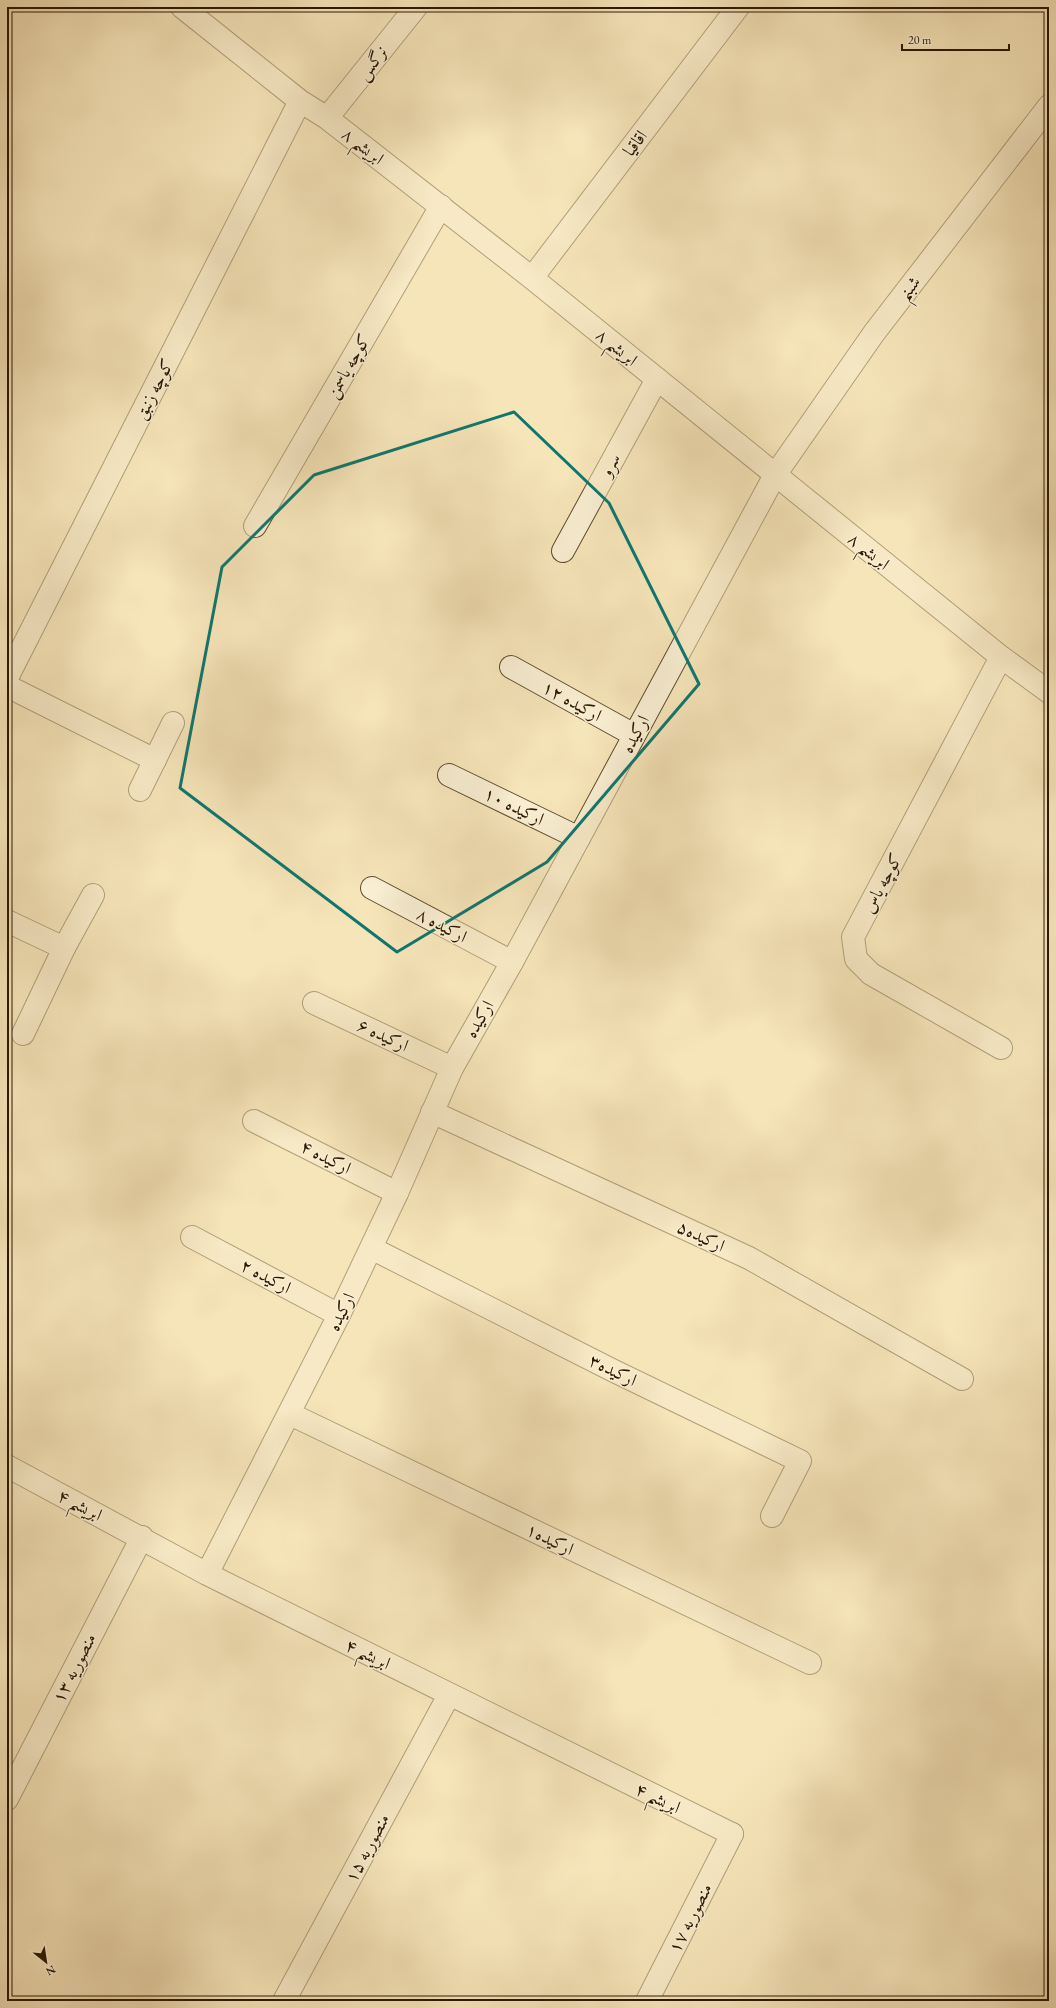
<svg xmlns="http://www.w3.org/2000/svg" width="1056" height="2008" font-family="'EB Garamond',Amiri,serif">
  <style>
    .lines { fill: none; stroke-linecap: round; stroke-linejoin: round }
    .lane-casing { stroke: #5d4b2e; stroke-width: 24 }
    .street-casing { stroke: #5d4b2e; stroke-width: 24 }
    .lane { stroke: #f9eed2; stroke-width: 22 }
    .street { stroke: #f9eed2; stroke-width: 22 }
    .marked { fill: none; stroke: #0f766e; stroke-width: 3; stroke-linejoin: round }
    .labels { text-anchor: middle; stroke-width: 3; stroke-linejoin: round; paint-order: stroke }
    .street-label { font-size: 18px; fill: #2a1800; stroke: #f9eed2 }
  </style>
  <rect width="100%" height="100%" fill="#f6e5b9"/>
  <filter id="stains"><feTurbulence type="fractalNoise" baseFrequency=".005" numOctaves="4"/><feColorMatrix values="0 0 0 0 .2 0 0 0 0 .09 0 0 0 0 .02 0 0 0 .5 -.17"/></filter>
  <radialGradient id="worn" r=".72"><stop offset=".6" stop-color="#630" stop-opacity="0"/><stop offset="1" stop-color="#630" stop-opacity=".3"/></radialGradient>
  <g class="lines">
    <defs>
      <path id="lane" d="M 255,526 L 441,206
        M 563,551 L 657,379
        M 449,775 L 579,838
        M 140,790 L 173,723
        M 372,888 L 512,962
        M 314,1003 L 452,1068
        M 23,1034 L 64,948 L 93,895
        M 432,1112 L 749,1258 L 962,1379
        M 254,1121 L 397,1193
        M 192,1237 L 339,1315
        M 647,2001 L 732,1834"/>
      <path id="street" d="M 182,7 L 300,101 L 327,118 L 532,278 L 1001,657 L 1049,692
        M 327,118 L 416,7
        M 532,278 L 738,7
        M 1001,657 L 853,937 L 856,959 L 871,974 L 1001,1048
        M 511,667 L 634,735
        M 7,678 L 300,101
        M 7,686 L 155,760
        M 7,921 L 64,948
        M 371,1248 L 614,1371 L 800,1461 L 772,1516
        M 290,1414 L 810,1663
        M 7,1466 L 207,1574 L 732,1834
        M 207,1574 L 339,1315 L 397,1193 L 452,1068 L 512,962 L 775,475 L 874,333 L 1049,106
        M 7,1799 L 142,1537
        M 284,2001 L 449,1695"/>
    </defs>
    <use href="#lane" class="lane-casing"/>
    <use href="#street" class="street-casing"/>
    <use href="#lane" class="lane"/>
    <use href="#street" class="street"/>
  </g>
  <path d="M0 0H1056V2008H0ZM 514,412 L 609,503 L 699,684 L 547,862 L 397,952 L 180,788 L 222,567 L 314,475 Z" fill="#f6e5b9" fill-opacity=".55" fill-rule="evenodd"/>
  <path class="marked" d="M 514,412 L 609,503 L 699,684 L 547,862 L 397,952 L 180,788 L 222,567 L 314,475 Z"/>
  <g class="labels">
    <g class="street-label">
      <text transform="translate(372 63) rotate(-52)" y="6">نرگس</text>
      <text transform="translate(635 143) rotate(-53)" y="6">اقاقیا</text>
      <text transform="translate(363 146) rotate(38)" y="6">ابریشم ۸</text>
      <text transform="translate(909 288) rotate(-52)" y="6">شبنم</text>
      <text transform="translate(617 347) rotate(39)" y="6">ابریشم ۸</text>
      <text transform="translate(348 366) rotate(-60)" y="6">کوچه یاسمن</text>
      <text transform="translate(154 389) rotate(-63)" y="6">کوچه زنبق</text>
      <text transform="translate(610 465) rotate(-62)" y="6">سرو</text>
      <text transform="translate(869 551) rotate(39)" y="6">ابریشم ۸</text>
      <text transform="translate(572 701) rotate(29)" y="6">ارکیده ۱۲</text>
      <text transform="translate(635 734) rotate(-62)" y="6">ارکیده</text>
      <text transform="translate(514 806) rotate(26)" y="6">ارکیده ۱۰</text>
      <text transform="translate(882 883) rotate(-62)" y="6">کوچه یاس</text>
      <text transform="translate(442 925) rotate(28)" y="6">ارکیده ۸</text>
      <text transform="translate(479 1019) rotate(-60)" y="6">ارکیده</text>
      <text transform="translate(383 1035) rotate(25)" y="6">ارکیده ۶</text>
      <text transform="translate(326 1157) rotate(27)" y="6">ارکیده ۴</text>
      <text transform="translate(701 1236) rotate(25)" y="6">ارکیده۵</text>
      <text transform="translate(266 1276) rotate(28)" y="6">ارکیده ۲</text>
      <text transform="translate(341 1312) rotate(-64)" y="6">ارکیده</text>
      <text transform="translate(613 1370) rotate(26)" y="6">ارکیده۳</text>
      <text transform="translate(80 1505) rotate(28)" y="6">ابریشم ۴</text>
      <text transform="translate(550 1539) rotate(26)" y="6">ارکیده۱</text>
      <text transform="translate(368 1654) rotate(26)" y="6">ابریشم ۴</text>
      <text transform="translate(74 1668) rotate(-63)" y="6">منصوریه ۱۳</text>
      <text transform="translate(658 1798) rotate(26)" y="6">ابریشم ۴</text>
      <text transform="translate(367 1848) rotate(-62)" y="6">منصوریه ۱۵</text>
      <text transform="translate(690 1918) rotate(-63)" y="6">منصوریه ۱۷</text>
    </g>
  </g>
  <rect width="1056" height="2008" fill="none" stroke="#f6e5b9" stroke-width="24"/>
  <rect x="8" y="8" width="1040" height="1992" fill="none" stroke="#2a1800" stroke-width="2"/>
  <rect x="12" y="12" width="1032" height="1984" fill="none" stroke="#2a1800"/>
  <g transform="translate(46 1962) rotate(150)" stroke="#f9eed2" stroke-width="3" paint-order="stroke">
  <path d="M0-3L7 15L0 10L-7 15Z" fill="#2a1800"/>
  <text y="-6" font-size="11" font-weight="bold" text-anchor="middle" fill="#2a1800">N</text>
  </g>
  <path d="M902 44v6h107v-6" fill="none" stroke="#2a1800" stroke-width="2"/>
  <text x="908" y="44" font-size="12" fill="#2a1800" stroke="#f9eed2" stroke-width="3" paint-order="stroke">20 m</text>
  <rect width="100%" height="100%" filter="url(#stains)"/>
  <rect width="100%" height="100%" fill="url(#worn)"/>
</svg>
